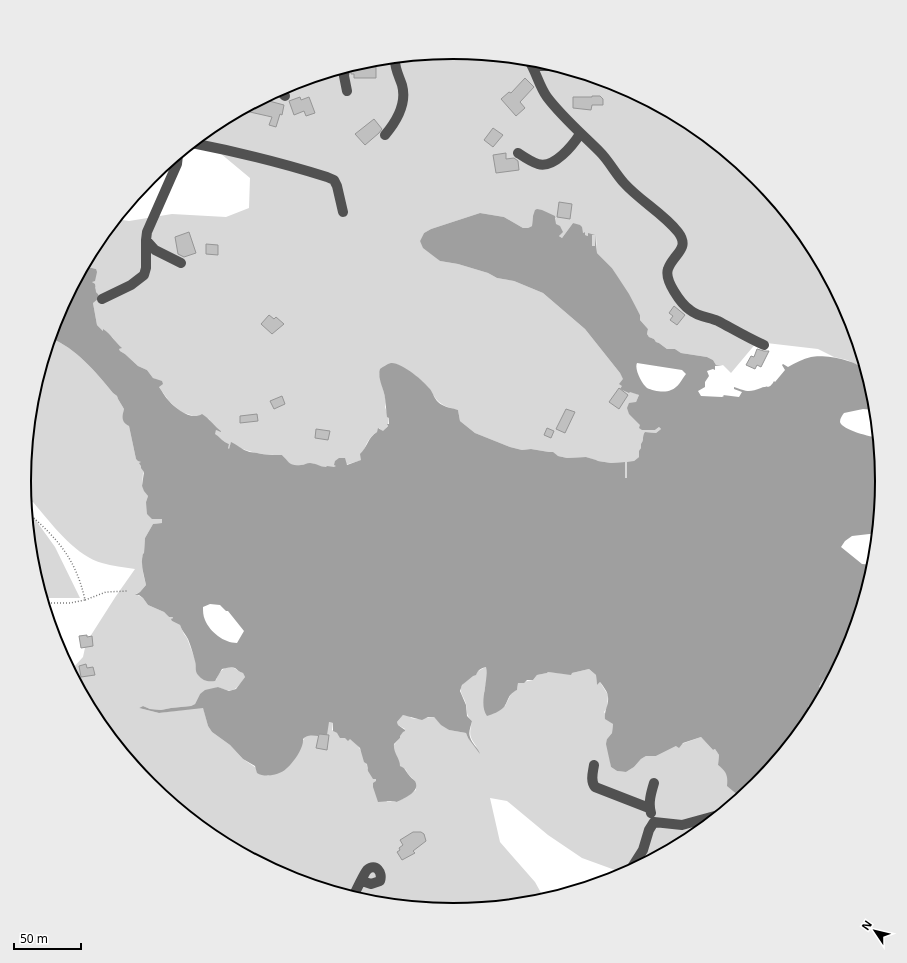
<svg xmlns="http://www.w3.org/2000/svg" width="907" height="963" font-family="'Noto Sans',sans-serif">
  <style>
    .green { fill: #d8d8d8 }
    .water { fill: #9f9f9f; fill-rule: evenodd }
    .building { fill: #c0c0c0; stroke: #959595 }
    .lines { fill: none; stroke-linecap: round; stroke-linejoin: round }
    .path { stroke: #737373; stroke-width: 1.5; stroke-dasharray: 1 2; stroke-linecap: butt }
    .minor { stroke: #515151; stroke-width: 10 }
    .rim { fill: none; stroke: #000; stroke-width: 2 }
  </style>
  <rect width="100%" height="100%" fill="#fff"/>
  <path class="green" d="M 454,52 L 538,60 L 618,85 L 692,125 L 757,178 L 811,243 L 850,317 L 867,372 L 862,367 L 847,360 L 834,357 L 818,349 L 757,342 L 731,373 L 723,365 L 716,365 L 713,360 L 707,357 L 681,353 L 675,349 L 667,349 L 659,343 L 656,342 L 654,339 L 649,337 L 647,334 L 648,329 L 640,320 L 640,315 L 612,268 L 597,253 L 596,236 L 595,246 L 592,246 L 588,236 L 585,235 L 585,232 L 583,233 L 576,225 L 573,223 L 562,238 C 556,234 555,225 556,218 L 533,216 L 532,226 L 528,228 L 523,228 L 504,217 L 480,213 L 431,229 L 424,233 L 420,241 L 440,261 L 458,264 L 488,273 L 497,278 L 514,281 L 543,293 L 585,329 L 620,373 L 630,391 L 639,395 L 636,402 L 640,425 L 642,429 L 655,430 L 659,427 L 661,429 L 656,433 L 646,432 L 644,433 L 639,457 L 634,461 L 627,478 L 625,478 L 625,462 L 611,463 L 598,461 L 586,457 L 567,458 L 558,456 L 549,452 L 531,449 L 522,450 L 510,447 L 475,433 L 460,421 L 458,410 C 449,408 439,405 434,396 C 432,394 431,391 429,388 C 420,378 408,370 396,364 L 379,373 L 384,393 L 386,402 L 385,407 L 389,418 L 388,425 L 383,432 L 379,428 L 377,432 C 368,437 363,449 362,460 C 352,463 331,470 321,467 C 318,466 315,464 312,463 C 307,464 293,468 289,463 C 286,461 285,458 282,455 C 263,455 247,453 231,443 L 229,449 L 227,448 L 229,444 C 223,442 220,437 214,434 L 216,430 L 221,431 L 213,425 L 209,419 L 201,416 L 194,416 L 181,412 L 169,401 L 159,387 L 157,380 L 153,378 L 147,370 L 138,366 L 125,354 L 120,351 L 119,349 L 121,348 L 116,343 L 113,338 L 103,331 L 97,325 L 93,303 L 98,294 L 95,291 L 96,288 L 92,282 L 96,269 L 84,266 L 97,243 L 116,219 L 129,221 L 172,214 L 226,217 L 249,208 L 250,178 L 214,148 L 196,140 L 215,124 L 289,85 L 370,60 L 375,62 L 383,59 Z
    M 50,338 C 76,348 96,372 113,393 L 117,396 L 118,399 L 124,409 L 123,414 L 129,426 L 136,459 L 141,462 L 141,466 L 145,472 L 143,473 L 142,486 L 148,496 L 146,502 L 162,519 L 163,523 L 153,524 L 145,538 L 144,553 L 142,558 L 143,573 L 146,585 L 140,592 L 136,594 L 143,598 L 148,605 L 164,612 L 169,617 L 172,616 L 172,621 L 180,625 L 184,634 L 187,638 L 196,662 L 216,680 C 219,672 225,664 234,668 C 238,670 239,672 243,673 L 245,677 C 236,690 233,694 218,687 L 200,694 L 195,704 L 191,706 L 171,708 L 161,710 L 150,709 L 143,706 L 139,708 L 159,713 L 203,707 L 208,726 L 212,732 L 230,745 L 243,759 L 268,776 L 286,769 L 305,737 L 308,735 L 318,736 L 319,734 L 329,722 L 333,723 L 332,730 C 338,734 343,736 349,738 C 357,742 368,759 367,768 L 376,779 L 387,802 L 393,801 L 397,802 L 409,795 L 416,790 L 415,781 L 408,774 L 406,770 L 400,766 L 394,753 L 393,746 L 400,738 L 399,736 L 405,729 L 398,725 L 397,722 L 403,715 L 410,716 L 411,718 C 418,720 427,717 434,717 L 439,722 L 449,730 L 466,733 L 468,738 L 478,749 C 469,736 469,736 472,721 C 465,714 468,712 466,704 C 465,699 460,693 461,689 C 461,682 480,669 486,667 L 487,679 L 484,692 L 505,706 L 512,692 L 517,690 L 518,683 L 533,680 L 537,675 L 547,673 L 548,672 L 568,674 L 589,669 L 596,675 L 597,685 L 600,682 L 608,695 L 607,708 L 604,712 L 613,724 L 612,733 L 607,739 L 611,767 L 617,771 L 626,772 L 634,767 L 641,759 L 646,756 L 656,756 L 676,746 L 701,737 L 713,750 L 715,749 L 719,755 L 718,765 L 725,770 L 739,796 L 743,797 L 692,839 L 626,874 L 582,858 L 548,835 L 507,801 L 490,798 L 500,842 L 535,882 L 545,900 L 537,903 L 453,911 L 369,903 L 289,878 L 215,838 L 150,785 L 96,720 L 65,662 L 73,668 L 83,657 L 86,643 L 116,596 L 135,569 C 124,567 112,566 102,563 C 74,555 51,523 33,502 L 26,502 L 24,481 L 32,397 Z
    M 27,508 L 55,547 L 80,598 L 42,598 L 32,565 Z
    M 835,675 L 812,717 L 808,706 L 817,703 L 815,698 L 821,689 L 819,687 C 822,679 826,677 835,675 Z"/>
  <path class="water" d="M 537,209 L 542,210 L 555,216 L 556,224 L 560,226 L 563,232 L 559,236 L 562,238 L 573,223 L 580,225 L 582,227 L 583,233 L 585,232 L 585,235 L 588,236 L 588,233 L 595,235 L 592,235 L 592,246 L 595,246 L 595,235 L 597,253 L 612,268 L 629,294 L 640,315 L 640,320 L 648,329 L 647,334 L 649,337 L 654,339 L 656,342 L 659,343 L 667,349 L 675,349 L 681,353 L 707,357 L 713,360 L 716,365 L 723,365 L 715,366 L 715,370 L 713,369 L 707,371 L 709,376 L 705,382 L 705,387 L 698,391 L 701,396 L 722,397 L 724,396 L 723,395 L 739,397 L 742,392 L 734,389 L 734,387 C 745,391 749,393 761,388 C 768,385 769,390 774,381 L 775,382 L 785,370 L 782,365 L 783,364 L 788,367 C 795,363 803,359 811,357 C 824,354 857,360 866,371 C 872,379 875,400 876,410 L 863,409 L 844,413 C 842,416 840,418 840,422 C 842,430 871,437 879,438 L 883,482 L 878,533 L 852,536 L 845,541 L 841,547 L 862,564 L 875,565 C 869,585 851,660 835,668 L 837,670 L 835,675 C 826,677 822,679 819,687 L 822,688 L 815,698 L 817,703 L 808,706 L 812,717 L 807,724 L 803,723 L 804,726 L 797,734 L 791,735 L 785,740 L 789,746 L 773,760 L 776,763 L 757,785 L 743,797 L 739,796 L 727,786 C 728,776 727,772 718,765 L 719,755 L 715,749 L 713,750 L 701,737 L 683,743 L 679,748 L 676,746 L 656,756 L 646,756 L 641,759 L 634,767 L 626,772 L 617,771 L 611,767 L 606,744 L 607,739 L 612,733 L 613,724 L 605,719 C 604,710 609,705 608,697 C 608,692 603,686 600,682 L 597,685 L 596,675 L 589,669 L 572,673 L 571,675 L 548,672 L 547,673 L 537,675 L 533,680 L 527,680 L 524,683 L 518,683 L 517,690 C 507,695 509,700 504,707 C 499,712 493,714 487,716 C 478,704 489,682 486,667 C 481,668 478,670 476,675 L 473,676 L 462,685 L 460,691 L 466,705 L 467,716 L 472,721 C 471,726 468,732 470,737 C 472,744 478,748 480,754 L 468,738 L 466,733 L 449,730 L 441,725 L 434,717 L 428,717 L 422,720 L 403,715 L 397,722 L 398,725 L 405,730 L 405,731 L 403,732 L 400,736 L 400,738 L 394,744 C 393,753 400,758 400,766 C 405,768 405,770 408,774 C 410,777 413,779 415,781 C 421,792 404,798 397,802 C 391,800 384,802 378,802 L 373,787 L 373,783 L 376,781 L 376,779 L 373,779 L 368,771 L 367,764 L 364,762 L 360,748 L 350,739 L 348,741 L 345,738 L 340,738 L 337,733 L 333,731 L 333,723 L 329,722 L 327,735 L 319,734 L 318,736 C 312,736 308,734 303,739 C 304,748 293,763 286,769 C 279,775 265,778 257,773 L 255,766 L 243,759 L 230,745 L 212,732 L 208,726 L 203,708 L 159,713 L 139,708 L 143,706 L 150,709 L 161,710 L 171,708 L 191,706 L 195,704 L 200,694 L 205,690 L 218,687 L 229,691 L 236,689 L 245,677 L 243,673 C 239,672 238,670 235,668 C 231,666 226,668 222,669 L 215,681 C 208,682 203,681 198,675 C 194,670 197,666 195,661 C 193,654 191,646 188,639 C 186,635 182,631 180,625 L 172,621 L 171,619 L 173,618 L 172,617 L 169,617 L 164,612 L 148,605 L 143,598 L 139,595 L 135,595 L 140,592 L 146,585 C 144,575 140,564 143,554 L 144,553 L 145,538 L 153,524 L 162,523 L 162,519 L 152,519 L 147,514 L 146,502 L 148,496 L 144,491 L 142,486 L 144,472 L 141,468 L 141,466 L 139,463 L 141,462 L 138,461 L 136,459 L 129,426 C 121,422 122,417 124,409 L 118,399 L 117,396 L 113,393 C 96,372 76,348 50,338 L 57,317 L 84,266 L 96,269 L 97,272 L 95,281 L 92,282 L 95,284 L 96,292 L 98,294 L 99,298 L 93,303 L 97,325 L 103,331 L 103,329 C 111,334 115,342 122,348 L 119,349 L 120,351 L 125,354 L 138,366 L 147,370 L 153,378 L 162,381 L 163,384 L 159,387 C 162,391 165,397 169,401 C 176,409 192,421 202,414 C 210,419 214,426 221,431 L 221,432 L 216,430 L 215,434 C 220,437 223,442 229,444 L 228,448 L 229,449 L 231,442 C 238,445 241,449 247,451 C 251,453 253,452 257,453 C 267,455 272,455 282,455 C 290,463 289,466 301,465 C 304,465 307,463 310,463 C 316,463 320,467 326,467 L 327,466 L 334,467 L 336,466 L 334,465 L 335,461 L 339,458 L 345,458 L 347,465 L 361,460 L 360,454 C 367,448 368,437 377,432 L 378,428 L 383,431 L 388,426 L 387,424 L 389,424 L 389,418 L 387,417 C 386,410 386,404 385,398 C 384,389 377,378 380,369 C 383,367 387,364 391,363 C 401,362 424,381 430,389 C 433,393 434,398 438,402 C 443,407 452,408 458,410 L 460,421 L 475,433 L 510,447 L 522,450 L 531,449 L 549,452 L 553,452 L 558,456 L 567,458 L 586,457 L 596,460 L 598,461 L 611,463 L 625,462 L 625,478 L 627,478 L 627,462 L 634,461 L 639,457 L 639,451 L 641,448 L 641,444 C 644,441 642,435 645,432 L 656,433 L 661,429 L 659,427 L 655,430 L 642,430 L 639,428 L 640,425 L 629,414 L 627,408 L 629,403 L 636,402 L 639,395 L 630,392 L 629,393 L 620,389 L 622,386 L 619,384 L 623,379 L 620,373 L 585,329 L 543,293 L 514,281 L 497,278 L 488,273 L 458,264 L 440,261 L 423,248 L 420,241 L 424,233 L 431,229 L 480,213 L 504,217 L 523,228 L 528,228 L 532,226 L 533,216 L 535,210 ZM 637,363 L 682,370 L 686,374 C 682,379 678,388 671,390 C 665,393 653,391 647,388 C 642,384 634,369 637,363 ZM 210,604 L 220,605 L 226,611 L 228,611 L 244,631 L 237,643 C 224,643 210,632 205,620 C 203,616 203,611 203,607 Z"/>
  <path class="building" d="M 354,65 L 364,65 L 364,67 L 376,67 L 376,78 L 354,78 L 354,74 L 351,74 L 351,66 Z
    M 525,78 L 534,87 L 520,102 L 525,108 L 516,116 L 501,99 L 509,92 L 511,93 Z
    M 592,96 L 600,96 L 603,99 L 603,105 L 592,105 L 591,110 L 573,108 L 573,97 L 592,97 Z
    M 300,97 L 301,100 L 309,97 L 315,113 L 306,116 L 304,111 L 294,115 L 289,101 Z
    M 263,98 L 269,100 L 269,101 L 284,105 L 282,115 L 280,114 L 276,127 L 269,125 L 272,117 L 241,110 Z
    M 374,119 L 382,129 L 379,133 L 365,145 L 355,134 Z
    M 493,128 L 503,135 L 493,147 L 484,140 Z
    M 506,153 L 506,159 L 514,158 L 518,161 L 519,170 L 496,173 L 493,155 Z
    M 559,202 L 572,204 L 570,219 L 557,217 Z
    M 189,232 L 196,253 L 184,257 L 178,254 L 175,237 Z
    M 206,244 L 218,245 L 218,255 L 206,254 Z
    M 674,306 L 685,315 L 677,325 L 670,320 L 673,316 L 669,313 Z
    M 269,315 L 274,319 L 276,317 L 284,324 L 272,334 L 261,324 Z
    M 757,349 L 764,351 L 769,351 L 761,367 L 757,365 L 755,369 L 746,365 L 751,356 L 754,357 Z
    M 619,388 L 628,395 L 619,409 L 609,402 Z
    M 282,396 L 285,404 L 274,409 L 270,401 Z
    M 566,409 L 575,412 L 565,433 L 556,429 Z
    M 257,414 L 258,421 L 240,423 L 240,416 Z
    M 547,428 L 554,431 L 551,438 L 544,435 Z
    M 316,429 L 330,431 L 328,440 L 315,438 Z
    M 87,635 L 87,637 L 92,636 L 93,646 L 81,648 L 79,636 Z
    M 86,664 L 87,668 L 93,667 L 95,675 L 81,677 L 79,666 Z
    M 319,734 L 329,735 L 327,750 L 316,748 Z
    M 413,832 L 421,832 L 424,834 L 426,841 L 413,851 L 415,853 L 402,860 L 397,852 L 400,850 L 399,848 L 403,845 L 400,840 Z"/>
  <g class="lines">
    <path class="path" d="M 27,512 C 58,539 76,559 85,600 L 70,603 L 44,603
      M 85,600 L 106,592 L 128,591"/>
    <path class="minor" d="M 528,59 C 536,71 539,86 547,97 C 562,117 582,134 600,152 C 609,161 615,173 624,183 C 640,201 663,213 678,232 C 691,249 673,254 668,269 C 664,280 681,304 690,310 C 698,317 709,317 718,321 C 733,329 748,338 764,345
      M 533,67 L 536,66 L 558,66
      M 345,68 L 344,76 L 347,91
      M 279,90 L 285,96
      M 385,135 C 396,122 407,103 402,85 C 399,76 394,67 395,58
      M 192,143 C 238,152 283,163 327,177 L 334,180 L 337,186 L 343,212
      M 518,153 C 524,157 531,162 538,164 C 554,169 573,145 580,134
      M 178,155 L 177,164 L 147,232 L 146,240 L 155,250 L 181,263
      M 102,299 L 131,285 L 144,275 L 146,268 L 146,240
      M 594,765 C 593,772 590,781 595,787 L 649,808
      M 651,813 C 648,803 651,793 654,783
      M 654,822 L 682,825 L 722,814
      M 629,872 L 643,850 L 649,830 L 654,822
      M 353,898 C 354,894 365,872 367,870 C 376,862 383,873 380,881 L 371,884 L 362,881"/>
  </g>
  <path d="M0 0H907V963H0ZM31 481a422 422 0 1 1 844 0a422 422 0 1 1-844 0Z" fill="#ebebeb" fill-rule="evenodd"/>
  <path class="rim" d="M31 481a422 422 0 1 1 844 0a422 422 0 1 1-844 0Z"/>
  <g transform="translate(875 931) rotate(305)" stroke="#ffffff" stroke-width="3" paint-order="stroke">
  <path d="M0-3L7 15L0 10L-7 15Z" fill="#000000"/>
  <text y="-6" font-size="11" font-weight="bold" text-anchor="middle" fill="#000000">N</text>
  </g>
  <path d="M14 943v6h67v-6" fill="none" stroke="#000000" stroke-width="2"/>
  <text x="20" y="943" font-size="12" fill="#000000" stroke="#ffffff" stroke-width="3" paint-order="stroke">50 m</text>
</svg>
